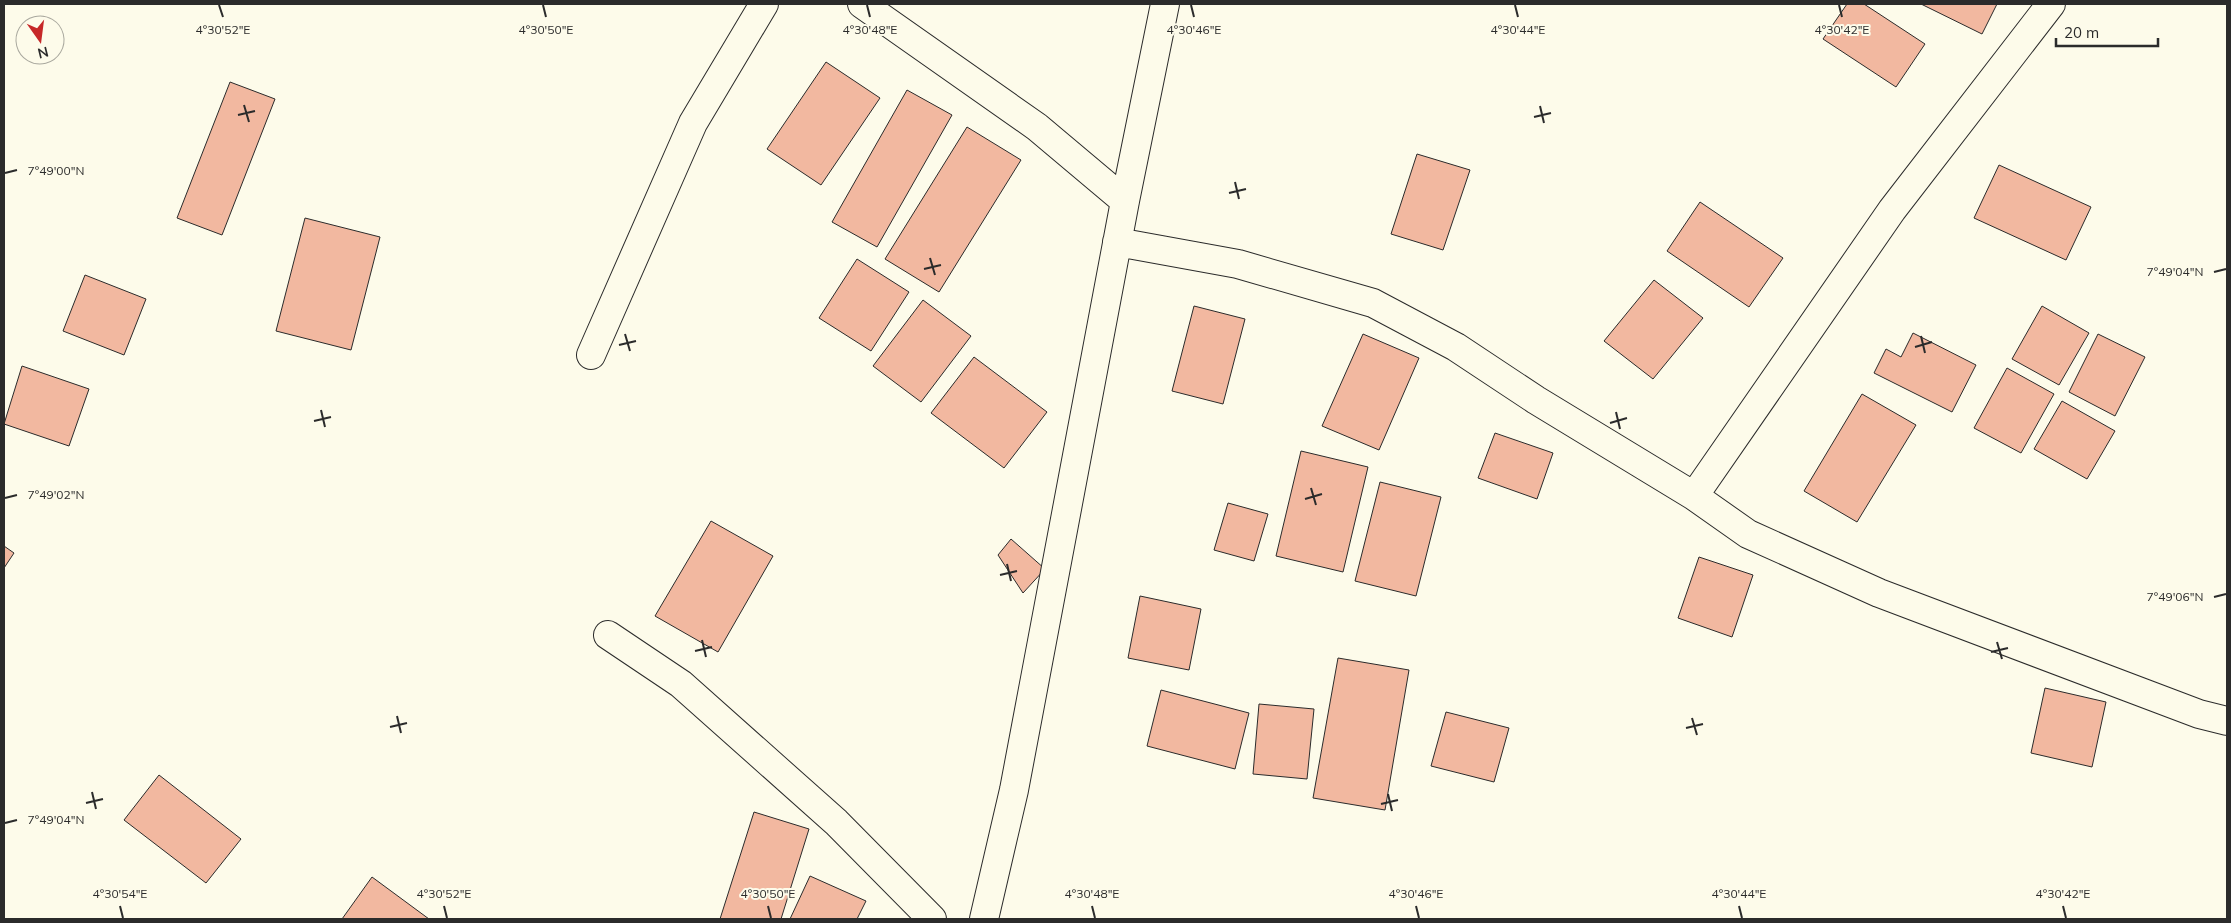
<svg xmlns="http://www.w3.org/2000/svg" width="2231" height="923" font-family="Mulish,sans-serif">
  <style>
    .building { fill: #f2b8a0; stroke: #2b2b2b }
    .lines { fill: none; stroke-linecap: round; stroke-linejoin: round }
    .minor-casing { stroke: #2b2b2b; stroke-width: 30 }
    .minor { stroke: #fdfbea; stroke-width: 28 }
    .ticks { fill: none; stroke: #2b2b2b; stroke-width: 2 }
    .ticks-label { font-size: 12px; text-anchor: middle; fill: #2b2b2b; stroke: #fdfbea; stroke-width: 4; stroke-linejoin: round; paint-order: stroke }
  </style>
  <rect width="100%" height="100%" fill="#fdfbea"/>
  <path class="building" d="M 1847,4 L 1864,4 L 1925,44 L 1896,87 L 1823,39 Z
    M 1921,4 L 1997,4 L 1982,34 Z
    M 826,62 L 880,98 L 821,185 L 767,149 Z
    M 230,82 L 275,99 L 222,235 L 177,218 Z
    M 907,90 L 952,115 L 877,247 L 832,222 Z
    M 967,127 L 1021,160 L 939,292 L 885,259 Z
    M 1417,154 L 1470,170 L 1443,250 L 1391,234 Z
    M 1999,165 L 2091,207 L 2066,260 L 1974,218 Z
    M 1700,202 L 1783,258 L 1749,307 L 1667,251 Z
    M 305,218 L 380,237 L 351,350 L 276,331 Z
    M 857,259 L 909,292 L 871,351 L 819,318 Z
    M 85,275 L 146,299 L 124,355 L 63,331 Z
    M 1654,280 L 1703,318 L 1653,379 L 1604,341 Z
    M 923,300 L 971,336 L 921,402 L 873,366 Z
    M 1194,306 L 1245,319 L 1223,404 L 1172,391 Z
    M 2042,306 L 2089,333 L 2059,385 L 2012,359 Z
    M 1913,333 L 1976,365 L 1952,412 L 1874,373 L 1886,349 L 1901,357 Z
    M 1363,334 L 1419,358 L 1379,450 L 1322,426 Z
    M 2098,334 L 2145,357 L 2115,416 L 2069,392 Z
    M 974,357 L 1047,412 L 1004,468 L 931,413 Z
    M 22,366 L 89,389 L 69,446 L 4,424 Z
    M 2007,368 L 2054,394 L 2021,453 L 1974,428 Z
    M 1862,394 L 1916,425 L 1857,522 L 1804,491 Z
    M 2062,401 L 2115,431 L 2087,479 L 2034,449 Z
    M 1495,433 L 1553,453 L 1537,499 L 1478,478 Z
    M 1301,451 L 1368,467 L 1343,572 L 1276,556 Z
    M 1380,482 L 1441,497 L 1416,596 L 1355,581 Z
    M 1228,503 L 1268,514 L 1254,561 L 1214,550 Z
    M 711,521 L 773,556 L 718,652 L 655,616 Z
    M 1011,539 L 1045,569 L 1023,593 L 998,555 Z
    M 4,546 L 14,553 L 4,568 Z
    M 1699,557 L 1753,575 L 1732,637 L 1678,618 Z
    M 1140,596 L 1201,609 L 1189,670 L 1128,658 Z
    M 1338,658 L 1409,670 L 1385,810 L 1313,798 Z
    M 2045,688 L 2106,702 L 2092,767 L 2031,753 Z
    M 1161,690 L 1249,713 L 1235,769 L 1147,746 Z
    M 1259,704 L 1314,709 L 1307,779 L 1253,774 Z
    M 1446,712 L 1509,728 L 1494,782 L 1431,766 Z
    M 159,775 L 241,839 L 206,883 L 124,820 Z
    M 754,812 L 809,829 L 781,919 L 720,919 Z
    M 810,876 L 866,901 L 857,919 L 790,919 Z
    M 372,877 L 429,919 L 342,919 Z"/>
  <g class="lines">
    <defs>
      <path id="minor" d="M 862,4 L 1037,127 L 1125,201
        M 1117,242 L 1238,264 L 1373,303 L 1456,347 L 1536,400 L 1694,496 L 1892,210 L 2051,4
        M 591,355 L 693,123 L 764,4
        M 1694,496 L 1748,534 L 1879,593 L 2199,714 L 2227,721
        M 608,635 L 681,684 L 836,822 L 932,919
        M 984,919 L 1014,790 L 1125,201 L 1165,4"/>
    </defs>
    <use href="#minor" class="minor-casing"/>
    <use href="#minor" class="minor"/>
  </g>
  <path class="ticks" d="M 219,5 L 223,17M 543,5 L 546,17M 867,5 L 870,17M 1191,5 L 1194,17M 1515,5 L 1518,17M 1839,5 L 1842,17M 244,105 L 249,122M 1540,106 L 1544,123M 238,115 L 255,111M 1534,117 L 1551,113M 5,173 L 17,170M 1235,182 L 1239,199M 1229,193 L 1246,189M 930,258 L 935,275M 924,269 L 941,265M 2214,272 L 2226,269M 625,334 L 630,351M 1921,336 L 1925,353M 619,345 L 636,341M 1915,347 L 1932,342M 321,410 L 325,427M 1616,412 L 1620,429M 314,421 L 331,417M 1610,423 L 1627,418M 1311,488 L 1316,505M 5,498 L 17,495M 1305,499 L 1322,494M 1007,564 L 1011,581M 1000,575 L 1017,571M 2214,597 L 2226,594M 702,640 L 706,657M 1997,642 L 2002,659M 695,651 L 712,647M 1991,652 L 2008,648M 397,716 L 401,733M 1692,718 L 1697,735M 390,727 L 407,723M 1686,728 L 1703,724M 92,792 L 96,809M 1388,794 L 1392,811M 86,803 L 103,799M 1381,804 L 1398,800M 5,823 L 17,820M 120,906 L 123,918M 444,906 L 447,918M 768,906 L 771,918M 1092,906 L 1095,918M 1416,906 L 1419,918M 1739,906 L 1742,918M 2063,906 L 2066,918"/>
  <g class="ticks-label">
    <text x="223" y="34">4°30'52"E</text>
    <text x="546" y="34">4°30'50"E</text>
    <text x="870" y="34">4°30'48"E</text>
    <text x="1194" y="34">4°30'46"E</text>
    <text x="1518" y="34">4°30'44"E</text>
    <text x="1842" y="34">4°30'42"E</text>
    <text x="56" y="175">7°49'00"N</text>
    <text x="2175" y="276">7°49'04"N</text>
    <text x="56" y="499">7°49'02"N</text>
    <text x="2175" y="601">7°49'06"N</text>
    <text x="56" y="824">7°49'04"N</text>
    <text x="120" y="898">4°30'54"E</text>
    <text x="444" y="898">4°30'52"E</text>
    <text x="768" y="898">4°30'50"E</text>
    <text x="1092" y="898">4°30'48"E</text>
    <text x="1416" y="898">4°30'46"E</text>
    <text x="1739" y="898">4°30'44"E</text>
    <text x="2063" y="898">4°30'42"E</text>
  </g>
  <rect width="2231" height="923" fill="none" stroke="#2b2b2b" stroke-width="10"/>
  <g transform="translate(40 40) rotate(166)"><circle r="24" fill="#fdfbea" stroke="#a9a89e"/>
  <path d="M0-4L9 19L0 12L-9 19Z" fill="#c62828"/>
  <text y="-8" font-size="14" font-weight="bold" text-anchor="middle" fill="#2b2b2b">N</text>
  </g>
  <path d="M2056 38v8h102v-8" fill="none" stroke="#2b2b2b" stroke-width="2.5"/>
  <text x="2064" y="38" font-size="15" fill="#2b2b2b" stroke="#fdfbea" stroke-width="4" paint-order="stroke">20 m</text>
</svg>
